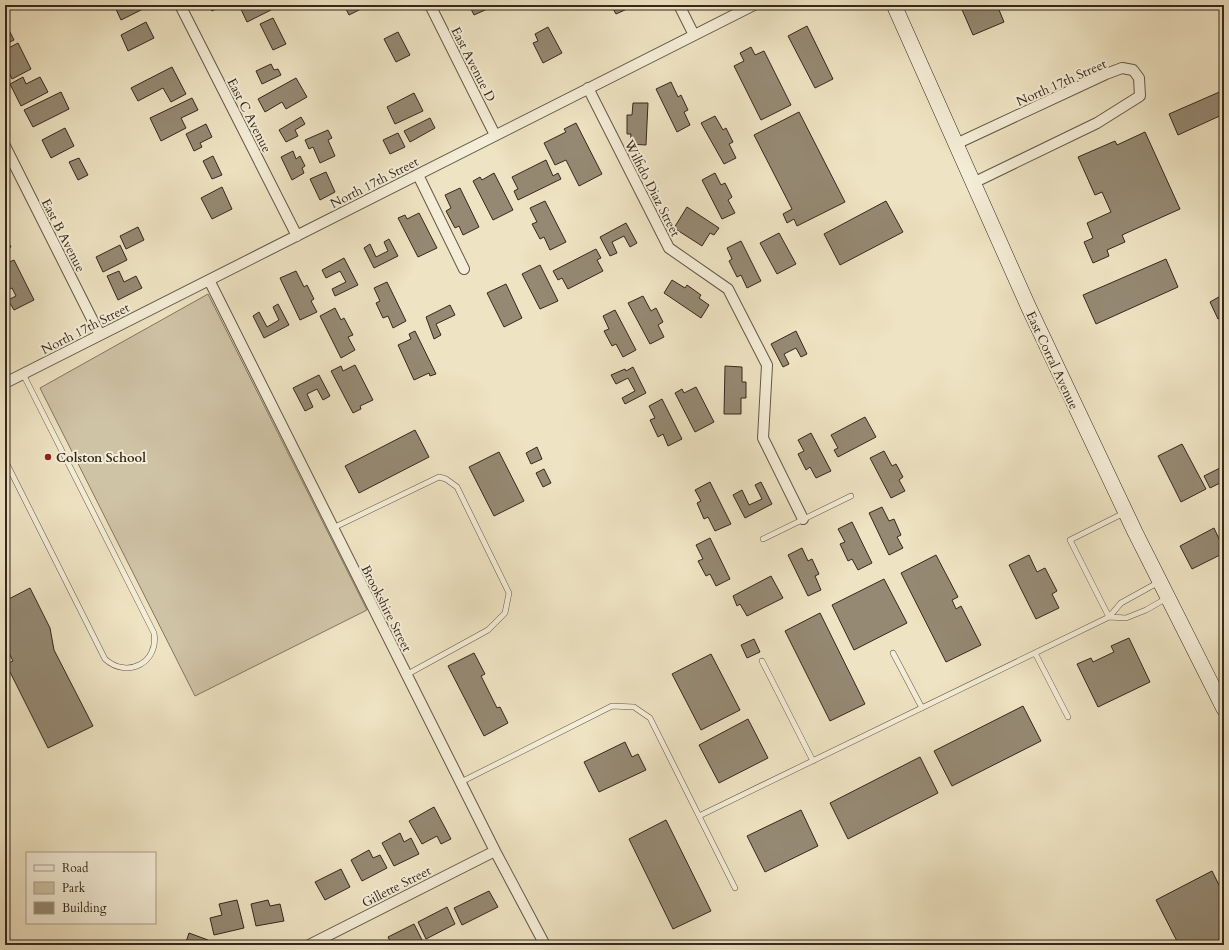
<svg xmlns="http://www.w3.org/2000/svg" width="1229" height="950" font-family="Cardo,serif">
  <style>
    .green { fill: #cfc3a6; stroke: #827662 }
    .building { fill: #958973; stroke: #35281d }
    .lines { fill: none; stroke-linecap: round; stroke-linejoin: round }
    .lane-casing { stroke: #635746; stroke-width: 6 }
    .street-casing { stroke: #635746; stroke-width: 12 }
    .secondary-casing { stroke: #35281d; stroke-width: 16 }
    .lane { stroke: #f4edd7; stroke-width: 5 }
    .street { stroke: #f4edd7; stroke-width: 10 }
    .secondary { stroke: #f4edd7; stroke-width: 15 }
    .poi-dot { fill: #8f2418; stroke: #f4edd7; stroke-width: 1.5 }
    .labels { text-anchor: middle; stroke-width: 4; stroke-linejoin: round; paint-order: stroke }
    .street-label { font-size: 13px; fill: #35281d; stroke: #f4edd7 }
    .poi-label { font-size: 13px; font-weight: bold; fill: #35281d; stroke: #f4edd7; text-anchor: start }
  </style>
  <rect width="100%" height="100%" fill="#eee3c2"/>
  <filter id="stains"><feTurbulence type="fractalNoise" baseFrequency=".005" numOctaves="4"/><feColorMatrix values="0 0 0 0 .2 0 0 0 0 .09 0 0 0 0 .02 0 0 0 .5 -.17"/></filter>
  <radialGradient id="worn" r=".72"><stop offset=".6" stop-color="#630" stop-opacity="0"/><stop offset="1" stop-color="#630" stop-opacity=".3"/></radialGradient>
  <path class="green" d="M 208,294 L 367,610 L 195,696 L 40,388 Z"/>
  <path class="building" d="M 114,5 L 141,5 L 143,9 L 121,20 Z
    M 209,5 L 224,5 L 212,11 Z
    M 239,5 L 268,5 L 271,10 L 247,22 Z
    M 344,5 L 369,5 L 349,15 Z
    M 469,5 L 493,5 L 494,6 L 474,15 Z
    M 611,5 L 626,5 L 627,9 L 616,14 Z
    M 960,5 L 997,5 L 1004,22 L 973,35 Z
    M 273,18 L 286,44 L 273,50 L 260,24 Z
    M 146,22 L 154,38 L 128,51 L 121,35 Z
    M 6,24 L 14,40 L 5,44 L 5,25 Z
    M 807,26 L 833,79 L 815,88 L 788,36 Z
    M 548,27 L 562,53 L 543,63 L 533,43 L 538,41 L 535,34 Z
    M 398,32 L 410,55 L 396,62 L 384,39 Z
    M 18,43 L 31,69 L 12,79 L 5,64 L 5,50 Z
    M 751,47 L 755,55 L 764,51 L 791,105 L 761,120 L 734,66 L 744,61 L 740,53 Z
    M 271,64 L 274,70 L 278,69 L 281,75 L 262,84 L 256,71 Z
    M 172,67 L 186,94 L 171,102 L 163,88 L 138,101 L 131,88 Z
    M 23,77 L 26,84 L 40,77 L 48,92 L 21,106 L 10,84 Z
    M 296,78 L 307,97 L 286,109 L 282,102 L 265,112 L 258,99 Z
    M 671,82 L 678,97 L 681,95 L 688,110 L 684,112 L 690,125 L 677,132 L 656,89 Z
    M 1224,90 L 1224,114 L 1178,135 L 1169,114 Z
    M 61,92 L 69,109 L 33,127 L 24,110 Z
    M 414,93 L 423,111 L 395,124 L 387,107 Z
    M 192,98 L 198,110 L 181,118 L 186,128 L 161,141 L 150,118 Z
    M 633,103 L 648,103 L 646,145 L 630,144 L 631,134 L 627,134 L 627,115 L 632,115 Z
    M 799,112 L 845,202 L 797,226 L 794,219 L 787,223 L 783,214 L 792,209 L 754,135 Z
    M 715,116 L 723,130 L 726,128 L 733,142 L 729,144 L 736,158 L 724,164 L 701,123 Z
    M 301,117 L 305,124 L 295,130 L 298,136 L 286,142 L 279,130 Z
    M 430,118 L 435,128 L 410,142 L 404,131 Z
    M 576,123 L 602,174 L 579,186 L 566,160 L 555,165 L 544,143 L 566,132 L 564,129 Z
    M 206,124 L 212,137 L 200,143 L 202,147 L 194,151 L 186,134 Z
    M 65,128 L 74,146 L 51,158 L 42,140 Z
    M 328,130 L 332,138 L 328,140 L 335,156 L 320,163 L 313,147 L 309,149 L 305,140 Z
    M 1145,132 L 1180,209 L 1122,235 L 1125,242 L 1107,250 L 1109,256 L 1093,263 L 1084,242 L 1093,238 L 1087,223 L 1111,212 L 1102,192 L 1095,195 L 1078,157 L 1115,141 L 1117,145 Z
    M 398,133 L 405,147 L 390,154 L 383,140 Z
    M 293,151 L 296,159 L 300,156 L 305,166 L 302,168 L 304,173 L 292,180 L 281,157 Z
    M 213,156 L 222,175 L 212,179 L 203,161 Z
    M 79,158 L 88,175 L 78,180 L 69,162 Z
    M 546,160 L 553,176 L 558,173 L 561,179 L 518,200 L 514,191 L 518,189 L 512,177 Z
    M 326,172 L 335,192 L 320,200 L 310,179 Z
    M 494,173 L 513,210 L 493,220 L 473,181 L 480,177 L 482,180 Z
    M 715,173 L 721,185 L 725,183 L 732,197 L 728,200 L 735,213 L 722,219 L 702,180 Z
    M 222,187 L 232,209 L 212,219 L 201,198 Z
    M 460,188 L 479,227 L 463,235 L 459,226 L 455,228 L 446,211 L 451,208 L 445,195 Z
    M 545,201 L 566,242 L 550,250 L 544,237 L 540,239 L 532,224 L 537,222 L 530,208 Z
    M 886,201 L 903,232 L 840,265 L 824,234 Z
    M 687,207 L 719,228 L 714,235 L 710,233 L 702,246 L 674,228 Z
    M 419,213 L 437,248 L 418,257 L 398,218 L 405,215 L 407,219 Z
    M 626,223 L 637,243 L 630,247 L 624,236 L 612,242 L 617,253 L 610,256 L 600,237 Z
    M 138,227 L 144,240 L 126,249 L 120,236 Z
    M 779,233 L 796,264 L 777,274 L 760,243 Z
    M 5,236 L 11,247 L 5,250 Z
    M 389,239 L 398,256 L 374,268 L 364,248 L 370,244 L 376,257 L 388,251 L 384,242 Z
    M 741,241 L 761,281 L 747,288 L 741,275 L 737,277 L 729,261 L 732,259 L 727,248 Z
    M 120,245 L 127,260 L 103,272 L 96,257 Z
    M 596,249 L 601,258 L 597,260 L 603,271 L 568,289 L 562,278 L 558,280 L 553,271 Z
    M 344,258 L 358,285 L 335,296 L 332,289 L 346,282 L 340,271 L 326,278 L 322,270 Z
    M 1166,259 L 1178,287 L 1096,324 L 1083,295 Z
    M 14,260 L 34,300 L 14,310 L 8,300 L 16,296 L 12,288 L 5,291 L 5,264 Z
    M 540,265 L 558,301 L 540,309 L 522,274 Z
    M 119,271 L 124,282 L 136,276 L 142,288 L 118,300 L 107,276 Z
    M 296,271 L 304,287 L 307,285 L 314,299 L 311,301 L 317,312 L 300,320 L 280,278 Z
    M 672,280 L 685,288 L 687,285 L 701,295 L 699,298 L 709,305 L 701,318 L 664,293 Z
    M 387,282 L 406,321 L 393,328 L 388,316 L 383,318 L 376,303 L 380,301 L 374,288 Z
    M 506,284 L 522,318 L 504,327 L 487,293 Z
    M 1224,294 L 1224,316 L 1218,319 L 1210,302 Z
    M 643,296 L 651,311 L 656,308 L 663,322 L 658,325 L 664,337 L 650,344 L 628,303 Z
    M 278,304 L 289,325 L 264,338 L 253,316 L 259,312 L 267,327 L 279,320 L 273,307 Z
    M 450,305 L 455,315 L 436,324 L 441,335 L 434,339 L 426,317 Z
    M 335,308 L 341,320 L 344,318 L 353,335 L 348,337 L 355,350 L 341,358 L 320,316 Z
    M 615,310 L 636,350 L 623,357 L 616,344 L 612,346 L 604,331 L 609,329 L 603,316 Z
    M 415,331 L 436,374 L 430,376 L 429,373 L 414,380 L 398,345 L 411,339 L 409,334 Z
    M 796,331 L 807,354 L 801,357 L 796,348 L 784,354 L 789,364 L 783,367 L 771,344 Z
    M 355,365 L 373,400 L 360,406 L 361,409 L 353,413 L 331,371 L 341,366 L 343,371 Z
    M 725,366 L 742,367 L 742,382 L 746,382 L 746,398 L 741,398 L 741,414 L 724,414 Z
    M 633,367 L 646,393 L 625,404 L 622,398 L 635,391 L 628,378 L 616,384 L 611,375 L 625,369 L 626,371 Z
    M 319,375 L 330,396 L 323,400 L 317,389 L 307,394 L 313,407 L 305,411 L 293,388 Z
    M 696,387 L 714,422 L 695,432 L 675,393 L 682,389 L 684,393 Z
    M 662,399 L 682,439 L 668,446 L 663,434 L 658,437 L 650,420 L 655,418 L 649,406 Z
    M 865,417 L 876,437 L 838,457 L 834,450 L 838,448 L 831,435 Z
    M 415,430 L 429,457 L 359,493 L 345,466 Z
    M 811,433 L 831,471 L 816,478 L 810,467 L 806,470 L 798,454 L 804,451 L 798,440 Z
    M 1182,444 L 1206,489 L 1181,502 L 1158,456 Z
    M 537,447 L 542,459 L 531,464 L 526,453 Z
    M 884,451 L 892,466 L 896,464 L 903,477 L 899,480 L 905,491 L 891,498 L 870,458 Z
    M 499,452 L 524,501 L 494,516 L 469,467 Z
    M 1224,466 L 1224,481 L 1210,488 L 1204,476 Z
    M 544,469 L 551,483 L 543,487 L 536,473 Z
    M 710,482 L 731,524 L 715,531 L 708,517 L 704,519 L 697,503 L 701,501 L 695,490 Z
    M 761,482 L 772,504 L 745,518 L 733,495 L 742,490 L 749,505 L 762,499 L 755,485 Z
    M 882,507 L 889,521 L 894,519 L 901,535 L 897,537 L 903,548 L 889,555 L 869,513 Z
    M 852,522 L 872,563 L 858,570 L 852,559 L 848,561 L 840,544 L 845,542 L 838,529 Z
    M 1214,528 L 1220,541 L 1224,539 L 1224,553 L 1192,569 L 1180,546 Z
    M 710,538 L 730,579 L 716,586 L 710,574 L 706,576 L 698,561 L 703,559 L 696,545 Z
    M 802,548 L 808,561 L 812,559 L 819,574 L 815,576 L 821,590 L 808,596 L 788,555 Z
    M 936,555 L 958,597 L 952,600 L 956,609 L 961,606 L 981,645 L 946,662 L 901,573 Z
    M 1029,555 L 1037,572 L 1045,568 L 1057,591 L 1052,594 L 1059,608 L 1036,619 L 1009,565 Z
    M 771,576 L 783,598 L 747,616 L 740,604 L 737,606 L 733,596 Z
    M 884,579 L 907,623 L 854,650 L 832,605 Z
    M 30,588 L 50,628 L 54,650 L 93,726 L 48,748 L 6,664 L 13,661 L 5,645 L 5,601 Z
    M 820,613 L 865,704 L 830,721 L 785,631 Z
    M 1129,638 L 1150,682 L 1098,707 L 1077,664 L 1091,658 L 1093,662 L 1114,652 L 1111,646 Z
    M 754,639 L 760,652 L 747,658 L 741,645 Z
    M 474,653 L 485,674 L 481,676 L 497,708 L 500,707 L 508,723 L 484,736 L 448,666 Z
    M 711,654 L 740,710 L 701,730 L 672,674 Z
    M 1023,706 L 1041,741 L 952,786 L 934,751 Z
    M 748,719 L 768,758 L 719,783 L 699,745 Z
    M 625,742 L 632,757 L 638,754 L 646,770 L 599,792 L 584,762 Z
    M 920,757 L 938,793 L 848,839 L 830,803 Z
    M 434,807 L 451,839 L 441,844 L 437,836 L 422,844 L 409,821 Z
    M 801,810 L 818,846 L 765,872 L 747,836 Z
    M 666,820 L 711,911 L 673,929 L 629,839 Z
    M 400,833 L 404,842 L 411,838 L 419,854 L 394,866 L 382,843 Z
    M 369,850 L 373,858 L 380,855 L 387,868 L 362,881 L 351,860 Z
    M 341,869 L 350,887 L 325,900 L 315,882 Z
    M 1212,871 L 1224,895 L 1224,945 L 1179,945 L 1156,900 Z
    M 489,891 L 498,907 L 462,925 L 454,908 Z
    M 237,900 L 244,928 L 214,935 L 210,918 L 222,915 L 219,904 Z
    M 268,900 L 270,906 L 280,904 L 284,921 L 256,926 L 251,904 Z
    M 447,907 L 455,924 L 426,939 L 418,922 Z
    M 414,924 L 422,940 L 413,945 L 392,945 L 388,937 Z
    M 189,933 L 208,940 L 206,945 L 185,945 Z"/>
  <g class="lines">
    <defs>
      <path id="lane" d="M 5,460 L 105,659 C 127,679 159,663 154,633 L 23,374
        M 333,528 L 439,477 L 446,479 L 457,487 L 509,593 L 505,613 L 488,630 L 406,675
        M 763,539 L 851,496
        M 1109,617 L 1070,540 L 1124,513
        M 1109,617 L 1126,618 L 1146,610 L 1167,598
        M 893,653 L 922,708
        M 1035,653 L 1068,717
        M 762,661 L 813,761
        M 461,782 L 612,706 L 634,707 L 650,718 L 699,816 L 1109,617 L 1121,603 L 1159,582
        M 699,816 L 735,888"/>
      <path id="street" d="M 180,5 L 297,236
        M 430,5 L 495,135
        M 679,5 L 694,35
        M 588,88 L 669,248 L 728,289 L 767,365 L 763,438 L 803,519
        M 956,144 L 1106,74 L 1122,68 L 1133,70 L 1139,78 L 1140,96 L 1097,123 L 973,183
        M 5,146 L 100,335
        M 418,175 L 464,269
        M 209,280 L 495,851 L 545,945
        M 5,383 L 754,5
        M 309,945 L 495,851"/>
      <path id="secondary" d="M 894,5 L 1029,308 L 1135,532 L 1224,709"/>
    </defs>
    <use href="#lane" class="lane-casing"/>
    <use href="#street" class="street-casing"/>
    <use href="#secondary" class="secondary-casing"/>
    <use href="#lane" class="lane"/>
    <use href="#street" class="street"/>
    <use href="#secondary" class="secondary"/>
  </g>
  <circle class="poi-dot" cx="48" cy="457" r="4"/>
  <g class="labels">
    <g class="street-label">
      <text transform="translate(474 64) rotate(63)" y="5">East Avenue D</text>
      <text transform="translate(1061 82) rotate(-24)" y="5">North 17th Street</text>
      <text transform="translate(250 115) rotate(63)" y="5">East C Avenue</text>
      <text transform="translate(374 182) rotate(-27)" y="5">North 17th Street</text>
      <text transform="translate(653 188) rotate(63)" y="5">Wilfido Diaz Street</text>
      <text transform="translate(64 235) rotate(63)" y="5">East B Avenue</text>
      <text transform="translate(85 328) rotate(-27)" y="5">North 17th Street</text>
      <text transform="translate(1053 360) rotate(65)" y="5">East Corral Avenue</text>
      <text transform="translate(387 608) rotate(63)" y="5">Brookshire Street</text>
      <text transform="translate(396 886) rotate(-27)" y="5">Gillette Street</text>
    </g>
    <g class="poi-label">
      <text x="56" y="462">Colston School</text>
    </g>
  </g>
  <rect width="1229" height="950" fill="none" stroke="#eee3c2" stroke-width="20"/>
  <rect x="6" y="6" width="1217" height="938" fill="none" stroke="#35281d" stroke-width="2"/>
  <rect x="10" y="10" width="1209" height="930" fill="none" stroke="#35281d"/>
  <rect x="26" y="852" width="130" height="72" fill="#f4edd7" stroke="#a89e8d"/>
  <rect x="34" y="865" width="20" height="6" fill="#f4edd7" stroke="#a89e8d"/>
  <text x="62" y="872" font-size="12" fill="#35281d">Road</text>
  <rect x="34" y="882" width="20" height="12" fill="#cfc3a6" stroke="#a89e8d"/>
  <text x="62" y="892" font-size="12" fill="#35281d">Park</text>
  <rect x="34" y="902" width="20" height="12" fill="#958973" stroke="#a89e8d"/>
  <text x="62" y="912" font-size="12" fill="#35281d">Building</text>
  <rect width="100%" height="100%" filter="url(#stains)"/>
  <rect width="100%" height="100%" fill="url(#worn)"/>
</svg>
